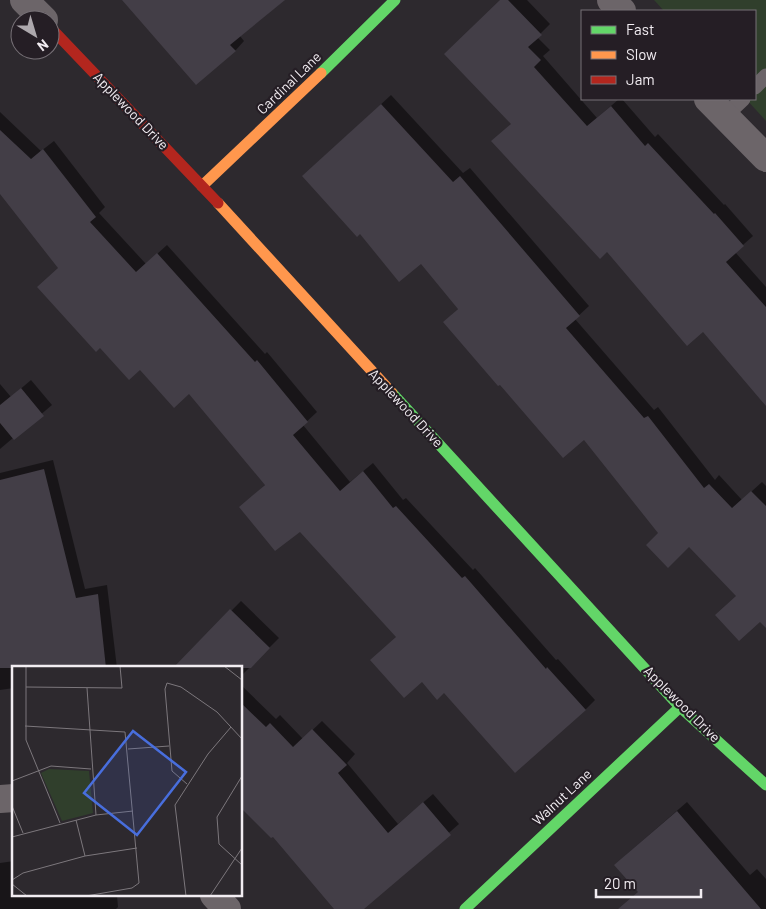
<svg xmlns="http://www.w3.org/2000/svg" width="766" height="909" font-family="Barlow,sans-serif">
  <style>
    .green { fill: #303f2c }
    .shadow { fill: #0007 }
    .building { fill: #433e47 }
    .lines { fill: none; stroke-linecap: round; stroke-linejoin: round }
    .lane { stroke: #6c6569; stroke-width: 15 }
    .street { stroke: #6c6569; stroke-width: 28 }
    .fast { stroke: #63d668; stroke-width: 11 }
    .slow { stroke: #ff974d; stroke-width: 11 }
    .jam { stroke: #b3261e; stroke-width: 11 }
    .labels { text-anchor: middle; stroke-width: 4.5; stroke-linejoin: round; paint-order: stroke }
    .street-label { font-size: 14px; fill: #f2edf2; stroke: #251e25 }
    .inset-road { fill: none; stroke: #7c777c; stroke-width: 1 }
    .view { fill: #486edd; fill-opacity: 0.15; stroke: #486edd; stroke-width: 2.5 }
    .inset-edge { fill: none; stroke: #f2edf2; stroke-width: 2.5 }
  </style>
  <rect width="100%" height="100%" fill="#2d292e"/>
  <path class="green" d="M 654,0 L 766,0 L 766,121 L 746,99 L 755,99 L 755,11 L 664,11 Z"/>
  <path class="shadow" d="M 125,0 L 284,0 L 240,36 L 244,41 L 235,51 Z
    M 501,0 L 527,0 L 550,24 L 537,37 L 550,50 L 543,56 L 597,118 L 619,99 L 622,99 L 655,137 L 658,134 L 724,205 L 725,204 L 753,236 L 735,252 L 766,287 L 766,400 L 512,123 Z
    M 391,95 L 463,173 L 470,168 L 589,306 L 575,319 L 654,410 L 658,407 L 715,480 L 719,475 L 742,500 L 762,482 L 766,486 L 766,626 L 689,546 L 659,533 L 585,438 L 444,322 L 459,308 L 421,262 L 313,167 Z
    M 0,112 L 41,151 L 54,141 L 105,207 L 99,213 L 146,264 L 167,245 L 265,354 L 267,352 L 317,412 L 303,425 L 350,482 L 373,463 L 403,500 L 406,498 L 473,570 L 475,568 L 556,660 L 558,659 L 595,700 L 585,710 L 397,637 L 300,530 L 241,507 L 266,484 L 189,392 L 59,268 L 0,192 Z
    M 31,380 L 52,405 L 0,449 L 0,384 L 11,397 Z
    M 53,460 L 85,589 L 107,585 L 117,668 L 14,668 L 14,688 L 0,690 L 0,473 Z
    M 241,601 L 279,638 L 241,676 L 241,668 L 175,668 Z
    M 241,685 L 276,719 L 280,715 L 303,739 L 322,721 L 355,754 L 347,763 L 398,824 L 433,794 L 459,824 L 362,909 L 336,909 L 273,835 L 241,806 Z
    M 687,802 L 750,875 L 757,869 L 766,879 L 766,909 L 623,909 L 639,892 L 626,855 Z
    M 14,861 L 14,895 L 117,895 L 118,907 L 116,909 L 0,909 L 0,863 Z"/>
  <path class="building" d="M 122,0 L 285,0 L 230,45 L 236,51 L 196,85 Z
    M 500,0 L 508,0 L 542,35 L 528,47 L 541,60 L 534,67 L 587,126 L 611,106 L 645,146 L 648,143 L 714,214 L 715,213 L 744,246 L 726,262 L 766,307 L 766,406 L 703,332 L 687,346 L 607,252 L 600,259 L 491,141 L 511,124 L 444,54 Z
    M 381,104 L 453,182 L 460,176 L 580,316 L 566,328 L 644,418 L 648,416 L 704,488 L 709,484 L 732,508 L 751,491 L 766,506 L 766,628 L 760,622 L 739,641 L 715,615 L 736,596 L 689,547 L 668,568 L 646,545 L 658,533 L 584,440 L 563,458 L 500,385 L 498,386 L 443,322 L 458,309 L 421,264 L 399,282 L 360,234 L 357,237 L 302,176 Z
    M 0,130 L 31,159 L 43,149 L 96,217 L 90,222 L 136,272 L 157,253 L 255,362 L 257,360 L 308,422 L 293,435 L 340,491 L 363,471 L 393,508 L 396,506 L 462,578 L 465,576 L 546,669 L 547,667 L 586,710 L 515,773 L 444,693 L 437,700 L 422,682 L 404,698 L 370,660 L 396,637 L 300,532 L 275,551 L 239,507 L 265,485 L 189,394 L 174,408 L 140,370 L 129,380 L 100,348 L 96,352 L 37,287 L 58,268 L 0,194 Z
    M 21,388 L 44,416 L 14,440 L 0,423 L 0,405 Z
    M 44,469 L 76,598 L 98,594 L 106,668 L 0,668 L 0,480 Z
    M 230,609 L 270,648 L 251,668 L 173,668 Z
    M 241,703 L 266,727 L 270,723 L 293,747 L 312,729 L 347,765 L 338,773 L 388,833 L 423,802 L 451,835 L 364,909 L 334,909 L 273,837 L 271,838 L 241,808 Z
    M 677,811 L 761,909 L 618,909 L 638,892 L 614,865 Z"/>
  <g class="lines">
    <path class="lane" d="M 755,87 L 766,76
      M 725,116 L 743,99"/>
    <path class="street" d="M 24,0 L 44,20
      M 611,0 L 622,11
      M 708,99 L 766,158
      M 0,799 L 14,798
      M 214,895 L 227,909"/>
    <path class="fast" d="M 321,73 L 395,0
      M 392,393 L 680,707 L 766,785
      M 465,909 L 680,707"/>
    <path class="slow" d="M 202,186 L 321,73
      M 218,203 L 392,393"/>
    <path class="jam" d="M 50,27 L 218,203"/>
  </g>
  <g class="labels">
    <g class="street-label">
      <text transform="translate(289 83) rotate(-44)" y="5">Cardinal Lane</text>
      <text transform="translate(131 111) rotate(46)" y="5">Applewood Drive</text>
      <text transform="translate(406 408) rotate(47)" y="5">Applewood Drive</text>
      <text transform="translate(682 704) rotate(45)" y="5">Applewood Drive</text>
      <text transform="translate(562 797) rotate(-43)" y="5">Walnut Lane</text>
    </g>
  </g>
  <g transform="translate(12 666)">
    <rect width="230" height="230" fill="#2d292e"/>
    <path d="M 37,103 L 77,105 L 81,147 L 50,155 L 29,107 Z" fill="#303f2c"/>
    <path class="inset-road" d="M 14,0 L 14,74 L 48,157M 212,0 L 230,14M 14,21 L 110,22 L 108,0M 75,22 L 84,149M 13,60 L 113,66 L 127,217 L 120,222 L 74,230M 116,83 L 157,80M 230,110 L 205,151 L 207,178 L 230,199M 0,115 L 39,100 L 79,103M 175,118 L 160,105 L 153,23 L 155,17 L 169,21 L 205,46 L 230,73M 0,140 L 11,167M 64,154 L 73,190M 0,171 L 84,149 L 121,145M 0,214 L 11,207 L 73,190 L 125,182M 0,218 L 15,230M 174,230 L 163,139 L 196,88 L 219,61M 198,230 L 230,182"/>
    <path class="view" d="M 121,65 L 174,106 L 125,169 L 72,127 Z"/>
    <rect width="230" height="230" class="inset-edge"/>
  </g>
  <rect x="581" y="10" width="175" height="90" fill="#251e25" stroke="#777177"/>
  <rect x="591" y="26" width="25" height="8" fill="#63d668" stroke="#777177"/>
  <text x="626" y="35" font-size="15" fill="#f2edf2">Fast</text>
  <rect x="591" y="51" width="25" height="8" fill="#ff974d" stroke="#777177"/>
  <text x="626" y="60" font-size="15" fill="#f2edf2">Slow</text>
  <rect x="591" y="76" width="25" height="8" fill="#b3261e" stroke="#777177"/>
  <text x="626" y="85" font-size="15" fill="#f2edf2">Jam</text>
  <g transform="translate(35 35) rotate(142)"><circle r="24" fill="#251e25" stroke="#777177"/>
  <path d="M0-4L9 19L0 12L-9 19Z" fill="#ada8ad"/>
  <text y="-8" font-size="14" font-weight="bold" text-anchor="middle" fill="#f2edf2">N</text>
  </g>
  <path d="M596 889v8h105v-8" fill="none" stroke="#f2edf2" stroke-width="2.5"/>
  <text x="604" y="889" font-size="15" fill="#f2edf2" stroke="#251e25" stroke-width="4" paint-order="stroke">20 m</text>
</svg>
